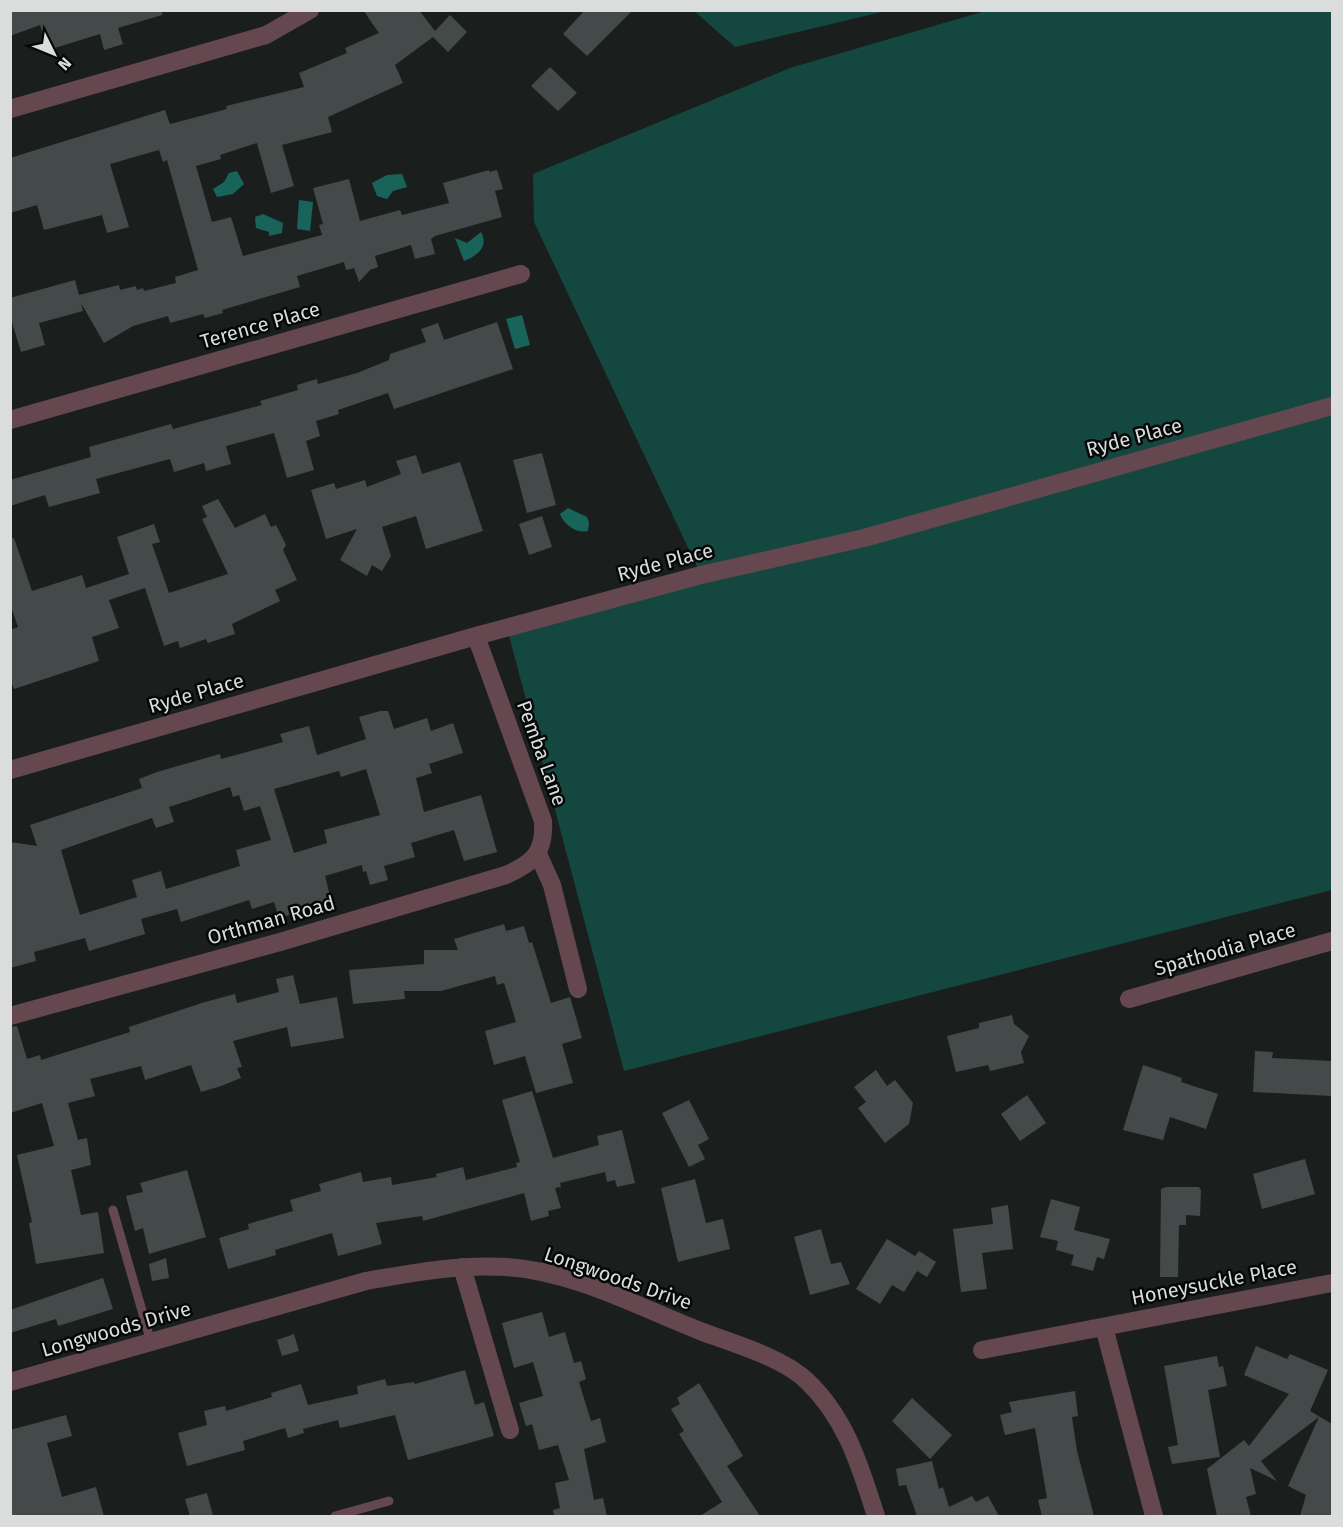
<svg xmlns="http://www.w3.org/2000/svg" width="1343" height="1527" font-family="'Fira Sans',sans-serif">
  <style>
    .green { fill: #14473f }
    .water { fill: #19645a }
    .building { fill: #444a49; fill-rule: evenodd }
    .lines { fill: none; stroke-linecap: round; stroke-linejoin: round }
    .lane { stroke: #64474f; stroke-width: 9 }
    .street { stroke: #64474f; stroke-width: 18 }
    .labels { text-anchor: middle; stroke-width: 5; stroke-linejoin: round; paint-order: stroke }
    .street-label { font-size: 20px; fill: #dadddc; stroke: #060808 }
  </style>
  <rect width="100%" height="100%" fill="#1a1f1e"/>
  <path class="green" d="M 694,11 L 886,11 L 735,47 Z
    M 985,11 L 1332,11 L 1332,890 L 624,1071 L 507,628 L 701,575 L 534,222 L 533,174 L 790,68 Z"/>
  <path class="water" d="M 237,171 L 244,184 L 233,194 L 217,197 L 213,189 L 224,182 L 229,173 Z
    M 402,174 L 407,187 L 393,191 L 387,199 L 377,196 L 372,183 L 387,175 Z
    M 299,200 L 313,202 L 310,231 L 297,229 Z
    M 263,214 L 283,223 L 282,233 L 269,236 L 269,232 L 256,228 L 255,217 Z
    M 481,232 C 489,247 477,256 464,261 L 455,238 L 467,243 Z
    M 522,315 L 530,345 L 515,349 L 506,319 Z
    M 568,508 L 587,517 L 589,522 L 588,531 C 577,534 564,525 560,514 Z"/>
  <path class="building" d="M 10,10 L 162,10 L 162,15 L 118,28 L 123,44 L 104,50 L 100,34 L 48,50 L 40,25 L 10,36 Z
    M 363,10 L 419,10 L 435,31 L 450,15 L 467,32 L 448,52 L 433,37 L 395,65 L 403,83 L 328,117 L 332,132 L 282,145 L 294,186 L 271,193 L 257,143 L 220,155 L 221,159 L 196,166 L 212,222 L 231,217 L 243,256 L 322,235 L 319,225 L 323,224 L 313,188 L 349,179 L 360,221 L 400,210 L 402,215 L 449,203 L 443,183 L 489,170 L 489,172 L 497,170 L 503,189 L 495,191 L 502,217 L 435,236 L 431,239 L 435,254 L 415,259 L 411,245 L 375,256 L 378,267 L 370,270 L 359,282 L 354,268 L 346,270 L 344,262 L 297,276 L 300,287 L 222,310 L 223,313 L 205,318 L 203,314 L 170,323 L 168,316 L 133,326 L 104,343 L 81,303 L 83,311 L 39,323 L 45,345 L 21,352 L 10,316 L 10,298 L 75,280 L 79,295 L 119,285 L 120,290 L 136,286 L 137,290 L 143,288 L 144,291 L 176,283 L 175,277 L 198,270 L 167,160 L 163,162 L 159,150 L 110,164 L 129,227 L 107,233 L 102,215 L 44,230 L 37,205 L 10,213 L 10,158 L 165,110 L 170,124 L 227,109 L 226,106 L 304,87 L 299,73 L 347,53 L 345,48 L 379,33 Z
    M 585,10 L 633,10 L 587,56 L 563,34 Z
    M 550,67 L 577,93 L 558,111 L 531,86 Z
    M 497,322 L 513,369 L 394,409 L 388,393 L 338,410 L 339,414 L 316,421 L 320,436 L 306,441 L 314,470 L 287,478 L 274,433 L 226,446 L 231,464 L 206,471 L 204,463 L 174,472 L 170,459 L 96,479 L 100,493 L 49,507 L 45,495 L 10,506 L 10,480 L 91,457 L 89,447 L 171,424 L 173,429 L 262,405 L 260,401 L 298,390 L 297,385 L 317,379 L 318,384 L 357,373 L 389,360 L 390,354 L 426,342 L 421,329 L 438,323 L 444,340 Z
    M 542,453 L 556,505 L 527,513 L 513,460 Z
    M 416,455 L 422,474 L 460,462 L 483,531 L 426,549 L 416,516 L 382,527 L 391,556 L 382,571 L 372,565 L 367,576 L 340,560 L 357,529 L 326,539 L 311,490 L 334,483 L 336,489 L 365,480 L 367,487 L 401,474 L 396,461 Z
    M 218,499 L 235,528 L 265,514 L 271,527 L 276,525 L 286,545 L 283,550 L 297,580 L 275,590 L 280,601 L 232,624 L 235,634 L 208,643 L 206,639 L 180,648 L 178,641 L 164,646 L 145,588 L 109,600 L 119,628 L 92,637 L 99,661 L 14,689 L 10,679 L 10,630 L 18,627 L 10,604 L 10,538 L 14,538 L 32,591 L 82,575 L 86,588 L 129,574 L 117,537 L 154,524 L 160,542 L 152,544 L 169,593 L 228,574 L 202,519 L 207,517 L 202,506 Z
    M 542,516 L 552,547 L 529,555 L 519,524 Z
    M 380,711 L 388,711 L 394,729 L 427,718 L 431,731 L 453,723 L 463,753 L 429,764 L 432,773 L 416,778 L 424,812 L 481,795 L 497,852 L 464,861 L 454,830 L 411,843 L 415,857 L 384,866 L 388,880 L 370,885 L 366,871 L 363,872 L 362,865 L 325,876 L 331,900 L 295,910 L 296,913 L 279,918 L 274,902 L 252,909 L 249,900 L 181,922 L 177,909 L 141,919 L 145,934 L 89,951 L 85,938 L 34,952 L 36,961 L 10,968 L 10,842 L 37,846 L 30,825 L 142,788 L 139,779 L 157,772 L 220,754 L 221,759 L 283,742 L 280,734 L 309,726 L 317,755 L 366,739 L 359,717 ZM 366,769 L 380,815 L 324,830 L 327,843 L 294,853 L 274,789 L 339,771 L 341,777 ZM 230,787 L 233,797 L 239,795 L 244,811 L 260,806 L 271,840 L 236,850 L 240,866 L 166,889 L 161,871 L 132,880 L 137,897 L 80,915 L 61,850 L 152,818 L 156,828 L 174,822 L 169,807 Z
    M 504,924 L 506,931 L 524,926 L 529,943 L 532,942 L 551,1003 L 570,997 L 582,1038 L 562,1044 L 573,1083 L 536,1093 L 525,1056 L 494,1065 L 485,1031 L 516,1022 L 504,983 L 497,985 L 495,976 L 441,991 L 404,991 L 405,999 L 353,1004 L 349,970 L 424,964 L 424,950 L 458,950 L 454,939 Z
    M 293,975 L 300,1004 L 337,997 L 344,1038 L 291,1047 L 287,1027 L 233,1041 L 242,1067 L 237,1068 L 241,1078 L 221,1086 L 201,1092 L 191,1065 L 145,1080 L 141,1066 L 90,1079 L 95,1096 L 68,1103 L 78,1140 L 87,1138 L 91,1165 L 71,1170 L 81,1215 L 98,1212 L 104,1253 L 36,1264 L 29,1223 L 32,1222 L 17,1155 L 54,1146 L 42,1103 L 10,1113 L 10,1027 L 17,1026 L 27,1059 L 40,1055 L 41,1060 L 130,1032 L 129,1027 L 205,1002 L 235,994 L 237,1003 L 279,992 L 276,979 Z
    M 1012,1015 L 1014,1024 L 1029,1036 L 1021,1052 L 1024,1063 L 990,1071 L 988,1065 L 956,1072 L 947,1036 L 979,1028 L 979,1023 Z
    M 1255,1051 L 1273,1052 L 1272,1058 L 1332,1061 L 1332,1096 L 1253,1092 Z
    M 1143,1065 L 1182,1078 L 1181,1082 L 1218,1094 L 1206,1129 L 1170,1117 L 1163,1140 L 1123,1130 Z
    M 876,1070 L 887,1086 L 895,1080 L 913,1103 L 909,1124 L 885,1143 L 858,1108 L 866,1102 L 854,1087 Z
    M 532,1091 L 553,1158 L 599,1145 L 597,1136 L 622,1130 L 635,1183 L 617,1187 L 615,1180 L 607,1182 L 605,1172 L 560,1183 L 561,1187 L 555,1188 L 561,1208 L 548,1211 L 549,1216 L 531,1221 L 524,1193 L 423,1221 L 422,1216 L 376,1223 L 382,1244 L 338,1256 L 332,1233 L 275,1250 L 276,1255 L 228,1269 L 219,1238 L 249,1229 L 248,1224 L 293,1211 L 290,1200 L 321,1191 L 319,1184 L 361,1172 L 363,1182 L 391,1177 L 392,1185 L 437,1177 L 436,1174 L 463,1167 L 466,1180 L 517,1167 L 516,1163 L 520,1162 L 502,1100 Z
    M 1027,1095 L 1046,1123 L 1020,1141 L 1001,1114 Z
    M 689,1100 L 709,1139 L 698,1145 L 705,1159 L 689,1167 L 662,1113 Z
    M 1305,1159 L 1315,1194 L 1262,1209 L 1253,1174 Z
    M 187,1170 L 206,1237 L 149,1254 L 143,1228 L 135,1231 L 126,1196 L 143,1192 L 140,1183 Z
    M 695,1179 L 706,1223 L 723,1219 L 730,1249 L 678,1262 L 661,1188 Z
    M 1166,1187 L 1199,1187 L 1201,1190 L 1200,1216 L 1186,1215 L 1186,1225 L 1179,1225 L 1178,1277 L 1160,1277 L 1161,1189 Z
    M 1051,1199 L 1080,1207 L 1074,1230 L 1110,1239 L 1104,1259 L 1097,1257 L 1093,1271 L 1071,1265 L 1074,1255 L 1056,1250 L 1058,1241 L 1040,1237 Z
    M 1008,1205 L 1013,1249 L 982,1253 L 987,1289 L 961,1292 L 953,1229 L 993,1224 L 991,1208 Z
    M 821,1229 L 831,1264 L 841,1262 L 850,1284 L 810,1295 L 794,1237 Z
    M 887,1239 L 915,1256 L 919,1251 L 936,1262 L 927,1277 L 917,1271 L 904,1292 L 892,1285 L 880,1304 L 856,1289 Z
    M 166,1258 L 169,1278 L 152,1281 L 149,1264 Z
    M 103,1278 L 113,1309 L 58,1326 L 56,1319 L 10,1333 L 10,1310 Z
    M 542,1312 L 549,1337 L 565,1332 L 574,1363 L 581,1361 L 586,1379 L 579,1382 L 591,1421 L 600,1418 L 606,1442 L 584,1449 L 594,1500 L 603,1498 L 607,1516 L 554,1516 L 553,1510 L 560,1508 L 555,1483 L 569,1480 L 558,1445 L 539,1450 L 532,1424 L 526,1426 L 519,1403 L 543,1396 L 533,1362 L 514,1368 L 502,1323 Z
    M 294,1334 L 299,1351 L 282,1356 L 277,1340 Z
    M 1256,1346 L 1287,1359 L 1290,1354 L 1328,1370 L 1310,1411 L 1332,1424 L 1332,1516 L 1300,1516 L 1306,1495 L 1288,1486 L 1319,1417 L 1261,1461 L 1277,1481 L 1250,1468 L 1256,1494 L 1246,1497 L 1251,1516 L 1217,1516 L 1207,1469 L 1244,1440 L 1249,1446 L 1289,1394 L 1244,1375 Z
    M 1217,1356 L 1219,1367 L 1223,1366 L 1227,1386 L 1208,1390 L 1220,1457 L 1172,1464 L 1168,1447 L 1178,1445 L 1164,1366 Z
    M 465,1370 L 475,1405 L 484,1402 L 494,1436 L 408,1460 L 395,1415 L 340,1428 L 338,1420 L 303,1429 L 304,1433 L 288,1438 L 285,1428 L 243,1441 L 245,1450 L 187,1466 L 178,1433 L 207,1425 L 204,1411 L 225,1406 L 226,1411 L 272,1397 L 271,1393 L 301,1384 L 308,1405 L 358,1394 L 357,1386 L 385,1379 L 387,1386 L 414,1382 L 415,1384 Z
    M 699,1383 L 743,1456 L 727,1466 L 760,1516 L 700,1516 L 722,1502 L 679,1434 L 684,1431 L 671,1409 L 680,1404 L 677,1398 Z
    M 1075,1391 L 1078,1416 L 1072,1417 L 1077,1451 L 1094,1516 L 1042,1516 L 1038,1500 L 1047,1498 L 1035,1428 L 1005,1435 L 1000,1415 L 1012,1412 L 1009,1402 Z
    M 912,1398 L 952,1435 L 930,1459 L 892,1421 Z
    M 66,1415 L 72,1436 L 47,1443 L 62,1497 L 96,1487 L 104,1516 L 10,1516 L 10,1430 Z
    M 932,1461 L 939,1489 L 943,1487 L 949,1507 L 972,1496 L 976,1502 L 988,1496 L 999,1516 L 917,1516 L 906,1485 L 899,1486 L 896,1469 Z
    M 207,1493 L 213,1516 L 190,1516 L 185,1499 Z"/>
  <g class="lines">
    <path class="lane" d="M 113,1210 L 151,1342
      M 335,1516 L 389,1501"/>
    <path class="street" d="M 10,109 L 266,35 L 310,10
      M 10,420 L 521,274
      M 10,770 L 476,636 L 701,575 L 864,538 L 1332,406
      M 538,854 L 552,885 L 578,989
      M 1129,999 L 1332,941
      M 10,1016 L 280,942 L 506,875 C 533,863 545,853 543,821 L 476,636
      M 462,1267 L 510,1430
      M 1104,1327 L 1154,1516
      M 982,1350 L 1332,1283
      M 10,1382 L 366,1281 C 412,1273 459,1264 506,1267 C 573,1271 639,1307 700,1331 C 732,1343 782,1357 807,1381 C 846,1418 860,1466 876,1516"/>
  </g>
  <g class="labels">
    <g class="street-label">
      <text transform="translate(260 325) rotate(-16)" y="7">Terence Place</text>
      <text transform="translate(1134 437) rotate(-15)" y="7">Ryde Place</text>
      <text transform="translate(665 562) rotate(-15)" y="7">Ryde Place</text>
      <text transform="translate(196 693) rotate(-16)" y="7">Ryde Place</text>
      <text transform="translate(542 753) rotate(70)" y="7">Pemba Lane</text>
      <text transform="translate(271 920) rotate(-16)" y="7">Orthman Road</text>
      <text transform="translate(1225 949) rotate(-16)" y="7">Spathodia Place</text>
      <text transform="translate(618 1278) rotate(19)" y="7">Longwoods Drive</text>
      <text transform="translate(1214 1282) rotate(-11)" y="7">Honeysuckle Place</text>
      <text transform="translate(116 1329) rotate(-16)" y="7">Longwoods Drive</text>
    </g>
  </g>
  <rect width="1343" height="1527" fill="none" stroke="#dadddc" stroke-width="24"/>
  <g transform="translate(54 54) rotate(133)" stroke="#060808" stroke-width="4.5" paint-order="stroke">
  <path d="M0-4.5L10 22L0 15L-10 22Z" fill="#dadddc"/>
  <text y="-9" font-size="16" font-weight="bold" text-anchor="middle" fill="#dadddc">N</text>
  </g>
</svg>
